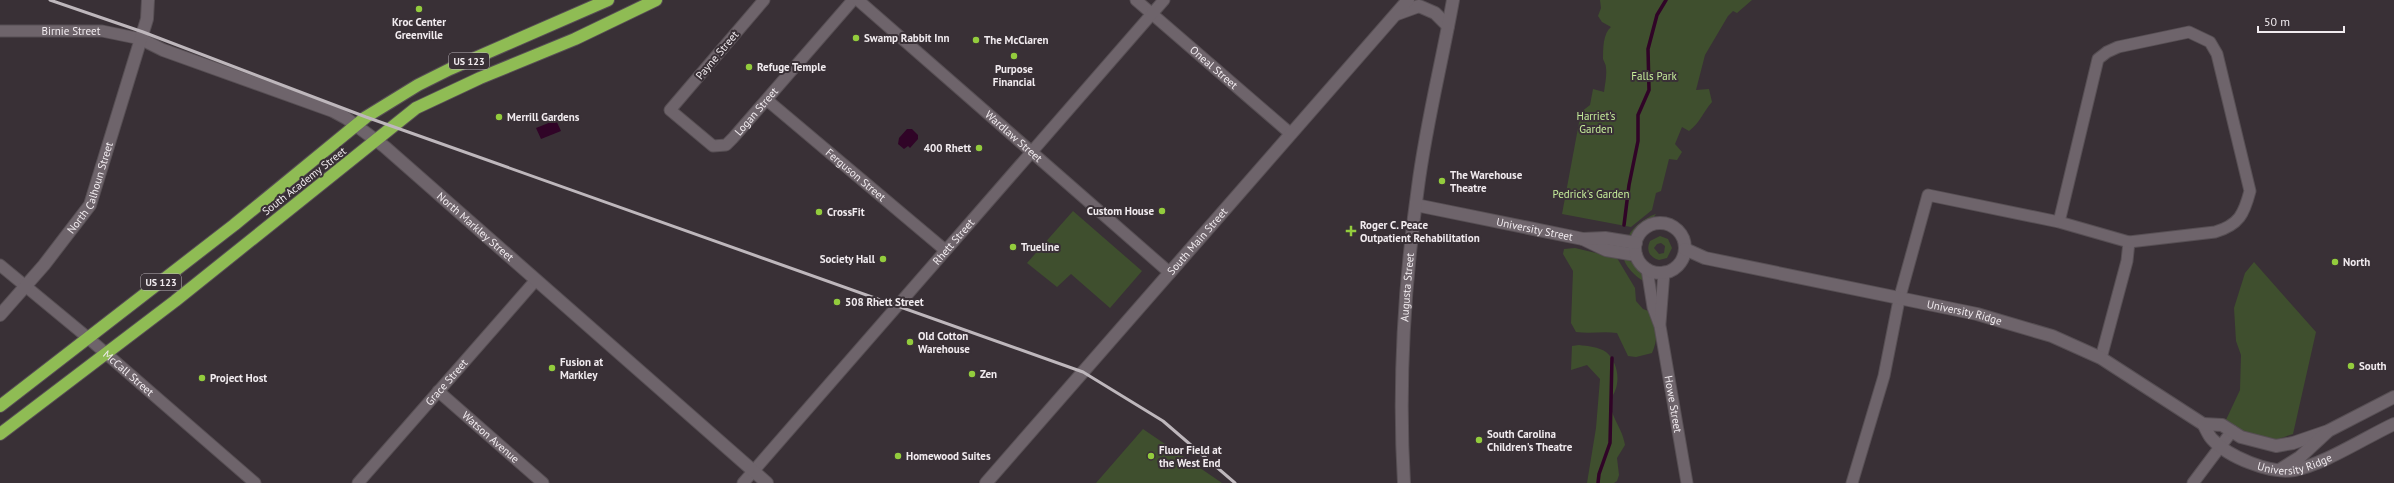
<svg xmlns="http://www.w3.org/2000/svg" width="2394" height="483" font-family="'PT Sans',sans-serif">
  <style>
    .green { fill: #3f4f2e; fill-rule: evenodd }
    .water { fill: #300427 }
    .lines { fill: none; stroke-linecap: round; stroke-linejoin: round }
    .stream { stroke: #300427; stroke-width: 3.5 }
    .street-casing { stroke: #574f54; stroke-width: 13 }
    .secondary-casing { stroke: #574f54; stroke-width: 14 }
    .highway-casing { stroke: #574f54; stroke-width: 14 }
    .street { stroke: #6e646b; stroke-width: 11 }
    .secondary { stroke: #6e646b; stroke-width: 12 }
    .highway { stroke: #8fbc54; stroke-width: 12 }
    .rail { stroke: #beb7bc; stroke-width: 3 }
    .poi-dot { fill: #93cc3d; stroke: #393036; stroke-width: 1.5 }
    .labels { text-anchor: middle; stroke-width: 4; stroke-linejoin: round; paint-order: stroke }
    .shield { fill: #393036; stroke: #bab3b8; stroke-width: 1 }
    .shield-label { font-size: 10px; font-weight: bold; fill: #f1ebef }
    .poi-label { font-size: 11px; font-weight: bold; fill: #f1ebef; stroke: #393036; text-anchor: start }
    .street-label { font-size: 11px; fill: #f1ebef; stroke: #393036 }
    .park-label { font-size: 11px; fill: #c5ec9a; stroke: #393036 }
  </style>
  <rect width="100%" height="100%" fill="#393036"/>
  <path class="green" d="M 1600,0 L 1752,0 L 1737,13 L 1733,11 L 1728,16 L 1705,55 L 1696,90 L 1709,89 L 1712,102 C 1703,112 1700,123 1689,131 L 1682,127 L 1675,144 L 1682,152 L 1677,160 L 1669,159 L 1661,191 L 1656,193 L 1652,210 L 1631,227 L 1562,214 L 1581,112 L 1590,105 L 1593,89 L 1604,92 C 1605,84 1607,76 1606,68 C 1606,64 1604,62 1603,59 C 1603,49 1603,33 1611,27 L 1602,22 L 1598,16 L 1601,8 Z
    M 1073,211 L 1142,271 L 1110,308 L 1071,274 L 1057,287 L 1027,263 Z
    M 1656,214 C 1652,221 1641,226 1634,235 L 1629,236 C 1631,228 1648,216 1656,214 Z
    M 1660,236 L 1668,239 L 1672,248 L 1667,258 L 1659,260 C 1649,257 1646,250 1650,241 ZM 1661,243 L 1665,246 L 1664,253 L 1659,254 L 1654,248 L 1657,244 Z
    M 1575,248 L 1617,258 L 1635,288 L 1636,301 L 1643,309 L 1651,312 C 1656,327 1659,338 1652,353 L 1636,357 L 1628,356 L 1617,333 C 1603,331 1591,334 1576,332 L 1571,323 L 1573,271 L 1563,254 L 1564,249 Z
    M 1624,258 L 1639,266 L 1646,282 C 1639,280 1624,266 1624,258 Z
    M 2254,262 L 2316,332 L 2293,434 L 2269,442 L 2246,434 L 2225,422 L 2240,390 L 2241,355 L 2236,341 L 2234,308 L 2245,273 Z
    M 1579,345 C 1587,346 1599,347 1606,352 C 1620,364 1621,387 1610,399 C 1611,420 1622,426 1625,445 L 1617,458 L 1619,475 L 1617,481 L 1614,483 L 1587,483 L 1596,428 L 1600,379 L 1587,365 L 1571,370 L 1572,346 Z
    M 1143,429 L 1222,483 L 1096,483 Z"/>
  <path class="water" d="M 556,120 L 561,131 L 541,139 L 536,128 Z
    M 907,129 L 912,129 L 918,135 L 918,139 L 910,148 L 908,146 L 904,149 L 898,144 L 899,138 Z"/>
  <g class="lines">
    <path class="stream" d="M 1624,225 L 1629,185 L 1638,141 L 1638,115 L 1649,90 L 1648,49 L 1657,15 L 1666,0
      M 1598,483 L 1599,474 L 1610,443 L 1612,358"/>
    <defs>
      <g id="street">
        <path id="s1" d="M 764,0 L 670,110 L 713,146 L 726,145 L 733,138 L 853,0"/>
        <path id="s2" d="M 858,0 L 1170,273"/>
        <path id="s3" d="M 1136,0 L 1291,134"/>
        <path id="s4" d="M 0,31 L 102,31 L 141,39"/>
        <path id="s5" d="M 767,100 L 945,250"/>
        <path id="s6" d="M 0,265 L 87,337 L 255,483"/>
        <path id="s7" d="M 1647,269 L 1653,307 L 1660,326 L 1687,483"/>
        <path d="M 1660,323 L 1664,272"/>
        <path d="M 2101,358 L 2127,261 L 2129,242"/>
        <path id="s8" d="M 438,391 L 543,483"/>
        <path id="s9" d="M 358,483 L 535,281"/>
        <path id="s10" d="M 743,483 L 1164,0"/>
        <path d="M 1852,483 L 1884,376 L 1899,300 L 1928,195 L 2059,222 L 2129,242 L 2215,232 C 2239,225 2244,214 2250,191 L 2217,54 L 2210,42 L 2189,32 L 2118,47 L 2107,52 L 2098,59 L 2059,222"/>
        <path d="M 2193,483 L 2232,431"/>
      </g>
      <g id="secondary">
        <path d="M 1397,14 L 1419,6 L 1435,13 L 1448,26"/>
        <path id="s11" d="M 141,39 L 163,50 L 333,111 L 346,118 L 385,147 L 767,483"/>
        <path id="s12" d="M 1416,205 L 1583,239 L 1606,250 L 1636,255"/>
        <circle cx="1660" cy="248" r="25"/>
        <path d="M 1583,239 L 1605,238 L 1636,243"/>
        <path id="s13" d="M 1685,249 L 1705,258 L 1977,314 L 2052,336 L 2101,358 L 2203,424 C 2206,428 2208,435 2212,439 C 2228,457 2270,474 2294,470 C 2323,465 2366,437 2394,424"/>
        <path id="s14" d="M 0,315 L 44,265 L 90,205 L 147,19 L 148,0"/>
        <path d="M 2203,424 L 2222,425 L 2241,437 L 2276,446 L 2293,443 L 2328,431 L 2394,397"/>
        <path d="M 2281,469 L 2300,457 L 2327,432"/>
        <path id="s15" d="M 986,483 L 1408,0"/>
        <path id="s16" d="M 1404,483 C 1398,384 1404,286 1418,187 C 1426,124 1442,62 1453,0"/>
      </g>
      <path id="highway" d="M 0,406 L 234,225 L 366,117 L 418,85 L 450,69 L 608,0
        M 0,434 L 175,301 L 416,108 L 480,78 L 575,39 L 656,0"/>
    </defs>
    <use href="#street" class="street-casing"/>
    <use href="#secondary" class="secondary-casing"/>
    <use href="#highway" class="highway-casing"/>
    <use href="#street" class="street"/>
    <use href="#secondary" class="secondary"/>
    <use href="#highway" class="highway"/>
    <path class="rail" d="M 50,0 L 143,32 L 366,117 L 1083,372 L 1163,421 L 1235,483"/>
  </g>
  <g class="poi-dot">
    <circle cx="419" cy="9" r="4"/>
    <circle cx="856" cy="38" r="4"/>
    <circle cx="976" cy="40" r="4"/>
    <circle cx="1014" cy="56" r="4"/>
    <circle cx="749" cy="67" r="4"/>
    <circle cx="499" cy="117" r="4"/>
    <circle cx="979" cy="148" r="4"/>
    <circle cx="1442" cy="181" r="4"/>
    <circle cx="1162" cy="211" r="4"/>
    <circle cx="819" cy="212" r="4"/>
    <path d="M1349 225h4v4h4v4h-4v4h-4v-4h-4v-4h4z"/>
    <circle cx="1013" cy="247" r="4"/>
    <circle cx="883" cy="259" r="4"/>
    <circle cx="2335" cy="262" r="4"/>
    <circle cx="837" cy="302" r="4"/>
    <circle cx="910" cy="342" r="4"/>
    <circle cx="2351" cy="366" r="4"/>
    <circle cx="552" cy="368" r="4"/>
    <circle cx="972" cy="374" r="4"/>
    <circle cx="202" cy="378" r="4"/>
    <circle cx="1479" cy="440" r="4"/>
    <circle cx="898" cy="456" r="4"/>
    <circle cx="1151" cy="456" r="4"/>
  </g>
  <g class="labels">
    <g class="shield">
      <rect x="449" y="53" width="40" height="16" rx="3"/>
      <rect x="141" y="274" width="40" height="16" rx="3"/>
    </g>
    <g class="shield-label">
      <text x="469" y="65">US 123</text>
      <text x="161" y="286">US 123</text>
    </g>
    <g class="poi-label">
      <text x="419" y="26" text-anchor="middle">Kroc Center<tspan x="419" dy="13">Greenville</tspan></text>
      <text x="864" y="42">Swamp Rabbit Inn</text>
      <text x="984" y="44">The McClaren</text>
      <text x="757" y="71">Refuge Temple</text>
      <text x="1014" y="73" text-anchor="middle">Purpose<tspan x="1014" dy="13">Financial</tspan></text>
      <text x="507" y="121">Merrill Gardens</text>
      <text x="971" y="152" text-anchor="end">400 Rhett</text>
      <text x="1450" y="179">The Warehouse<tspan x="1450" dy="13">Theatre</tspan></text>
      <text x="1154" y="215" text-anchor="end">Custom House</text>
      <text x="827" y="216">CrossFit</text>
      <text x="1360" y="229">Roger C. Peace<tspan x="1360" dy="13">Outpatient Rehabilitation</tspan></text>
      <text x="1021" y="251">Trueline</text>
      <text x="875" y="263" text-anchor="end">Society Hall</text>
      <text x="2343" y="266">North</text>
      <text x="845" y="306">508 Rhett Street</text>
      <text x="918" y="340">Old Cotton<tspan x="918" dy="13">Warehouse</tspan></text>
      <text x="560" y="366">Fusion at<tspan x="560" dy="13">Markley</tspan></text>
      <text x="2359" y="370">South</text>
      <text x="980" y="378">Zen</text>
      <text x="210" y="382">Project Host</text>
      <text x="1487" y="438">South Carolina<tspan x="1487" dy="13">Children's Theatre</tspan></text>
      <text x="1159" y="454">Fluor Field at<tspan x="1159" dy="13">the West End</tspan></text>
      <text x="906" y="460">Homewood Suites</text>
    </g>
    <g class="street-label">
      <text dy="4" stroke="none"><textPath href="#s4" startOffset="71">Birnie Street</textPath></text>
      <text transform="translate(717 55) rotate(-50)" y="4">Payne Street</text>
      <text dy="4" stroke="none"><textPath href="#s3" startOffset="103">Oneal Street</textPath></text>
      <text dy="4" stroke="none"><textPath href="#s1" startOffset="259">Logan Street</textPath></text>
      <text dy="4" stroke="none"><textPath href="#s2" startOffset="207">Wardlaw Street</textPath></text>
      <text dy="4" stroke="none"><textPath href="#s5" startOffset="116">Ferguson Street</textPath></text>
      <text transform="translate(304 181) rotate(-38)" y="4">South Academy Street</text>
      <text dy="4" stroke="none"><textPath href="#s14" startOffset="158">North Calhoun Street</textPath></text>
      <text dy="4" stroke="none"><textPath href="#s11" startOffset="389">North Markley Street</textPath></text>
      <text dy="4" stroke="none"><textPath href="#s12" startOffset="121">University Street</textPath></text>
      <text dy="4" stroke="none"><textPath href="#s10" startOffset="320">Rhett Street</textPath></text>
      <text dy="4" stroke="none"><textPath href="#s15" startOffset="321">South Main Street</textPath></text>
      <text dy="4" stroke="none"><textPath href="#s16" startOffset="196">Augusta Street</textPath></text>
      <text dy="4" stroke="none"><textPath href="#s13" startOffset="287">University Ridge</textPath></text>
      <text dy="4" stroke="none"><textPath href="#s6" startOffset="168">McCall Street</textPath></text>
      <text dy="4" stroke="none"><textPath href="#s9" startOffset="134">Grace Street</textPath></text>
      <text dy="4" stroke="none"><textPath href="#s7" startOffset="138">Howe Street</textPath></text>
      <text dy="4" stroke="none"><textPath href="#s8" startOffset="70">Watson Avenue</textPath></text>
      <text dy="4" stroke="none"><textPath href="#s13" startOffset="662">University Ridge</textPath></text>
    </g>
    <g class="park-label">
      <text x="1654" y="80">Falls Park</text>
      <text x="1596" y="120">Harriet's<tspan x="1596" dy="13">Garden</tspan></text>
      <text x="1591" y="198">Pedrick's Garden</text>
    </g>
  </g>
  <path d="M2258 26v6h86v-6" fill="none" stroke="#f1ebef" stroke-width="2"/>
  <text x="2264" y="26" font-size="12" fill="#f1ebef" stroke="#393036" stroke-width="3" paint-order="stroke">50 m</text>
</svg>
